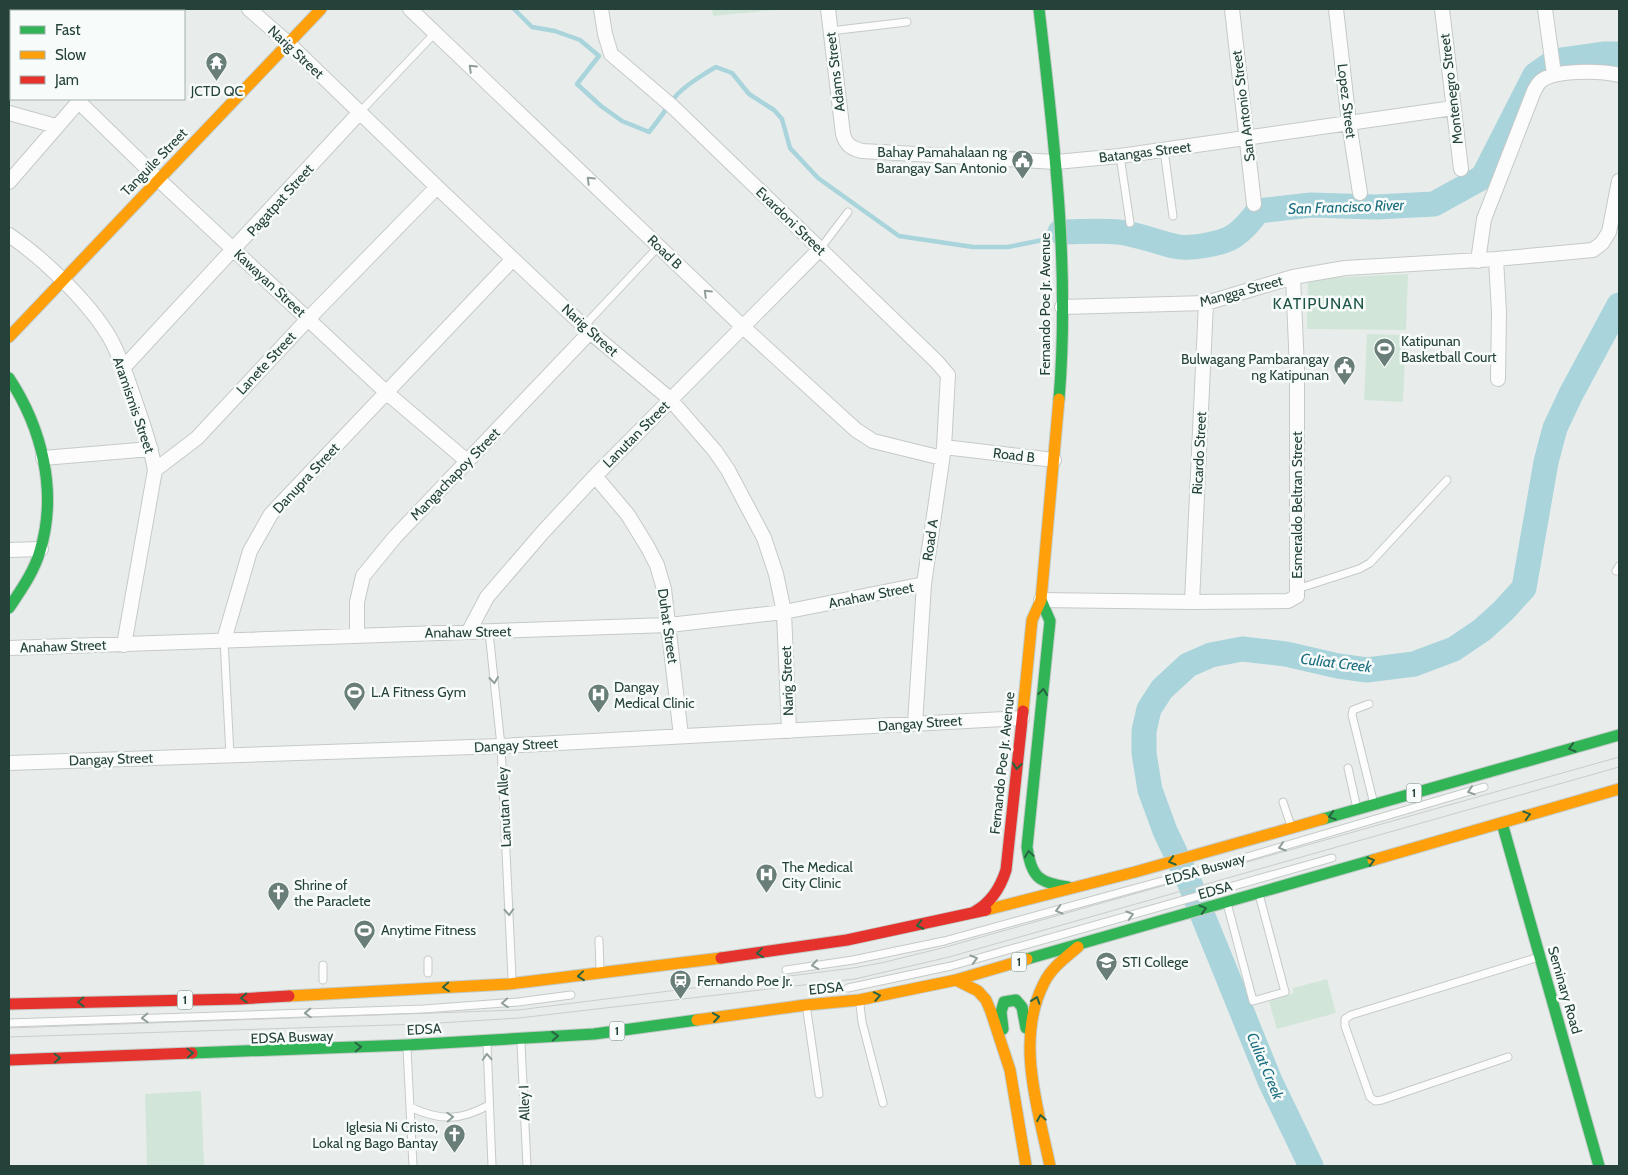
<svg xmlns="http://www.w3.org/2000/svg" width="1628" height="1175" font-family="Cabin,sans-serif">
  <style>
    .green { fill: #d1e6d8 }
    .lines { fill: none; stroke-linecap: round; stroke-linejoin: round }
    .stream { stroke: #a9d4db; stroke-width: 4.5 }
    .river { stroke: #a9d4db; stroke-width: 25 }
    .lane-casing { stroke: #c5cac8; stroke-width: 9 }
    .street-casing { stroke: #c5cac8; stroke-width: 16 }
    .fast-casing { stroke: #c3cbc8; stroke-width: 13 }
    .slow-casing { stroke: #c3cbc8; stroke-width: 13 }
    .jam-casing { stroke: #c3cbc8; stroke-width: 13 }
    .lane { stroke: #fcfcfc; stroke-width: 7 }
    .street { stroke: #fcfcfc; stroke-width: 14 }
    .fast { stroke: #30b455; stroke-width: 11 }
    .slow { stroke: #ff9f0a; stroke-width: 11 }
    .jam { stroke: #e5322d; stroke-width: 11 }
    .tram { stroke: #c9cdcc; stroke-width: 1 }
    .oneway { stroke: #909f9b }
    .oneway2 { stroke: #286442 }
    .labels { text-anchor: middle; stroke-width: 5; stroke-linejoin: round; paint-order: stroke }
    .shield { fill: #f7fbf9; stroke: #637a73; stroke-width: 1 }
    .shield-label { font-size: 12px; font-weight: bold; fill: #24423a }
    .street-label { font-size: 14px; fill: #24423a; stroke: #f7fbf9 }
    .poi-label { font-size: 14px; fill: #24423a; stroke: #f7fbf9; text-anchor: start }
    .water-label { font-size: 15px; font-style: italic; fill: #1c6f80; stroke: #f7fbf9 }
    .quarter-label { font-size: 16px; letter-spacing: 1px; fill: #1f5548; stroke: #f7fbf9 }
  </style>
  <rect width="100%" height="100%" fill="#e8edeb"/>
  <path class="green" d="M 712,9 L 785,9 L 713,16 Z
    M 1408,274 L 1406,330 L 1307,329 L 1308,279 Z
    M 1367,334 L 1406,335 L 1403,402 L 1364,400 Z
    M 1327,979 L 1336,1013 L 1277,1029 L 1269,1002 L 1293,993 L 1293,988 Z
    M 201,1091 L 204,1166 L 147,1166 L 145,1094 Z"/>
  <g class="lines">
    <path class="stream" d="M 514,9 L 532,27 L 555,31 L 580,40 L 599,56 L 577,84 L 601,106 L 622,121 L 649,132 C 659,120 666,109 675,97 C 683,87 705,73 716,67 L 732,73 L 749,94 L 774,110 L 782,119 L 790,148 L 818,178 L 899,236 L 973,247 L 1008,247 L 1043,240 L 1056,234"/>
    <path class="river" d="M 1060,232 C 1079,232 1099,230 1118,232 C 1138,234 1155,242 1174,246 C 1188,250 1222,244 1234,236 C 1244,229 1251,221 1258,211 L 1311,205 L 1376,207 L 1434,204 L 1483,177 L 1535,75 L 1555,61 L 1605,54 L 1619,54
      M 1311,1166 L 1270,1081 L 1190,884 L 1165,831 L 1150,790 L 1144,753 L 1144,731 L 1149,709 L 1162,689 L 1188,665 L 1211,655 L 1242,649 L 1286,654 L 1338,666 L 1367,670 L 1414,664 L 1454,649 L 1482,630 L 1503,611 L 1524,588 L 1546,462 L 1555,428 L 1571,394 L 1619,305"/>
    <defs>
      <path id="lane" d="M 830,31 L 907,22
        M 360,112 L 435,33
        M 1164,150 L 1173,216
        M 1120,156 L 1130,223
        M 820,249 L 848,212
        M 584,326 L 659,246
        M 1616,571 L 1619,566
        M 1297,589 L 1359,569 L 1370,563 L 1447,480
        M 489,632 L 501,746 L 512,978
        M 224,640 L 230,755
        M 1369,704 L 1353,710 L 1352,715 L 1373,800
        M 1348,768 L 1356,804
        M 1283,802 L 1290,823
        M 1228,907 L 1253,1001 L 1285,992 L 1260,898
        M 599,940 L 600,969
        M 323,965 L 323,980
        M 786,970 L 853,960 L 944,941 L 1213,867 L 1484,787
        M 428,973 L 428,960
        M 848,988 L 951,966 L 1332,858
        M 860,1005 L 862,1022 L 883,1103
        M 807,1011 L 819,1094
        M 9,1023 L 424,1009 L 518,1002 L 571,995
        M 487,1044 L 492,1166
        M 521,1044 L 527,1166
        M 407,1049 L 413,1166
        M 1508,1057 L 1382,1100 L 1375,1101 L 1370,1097 L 1345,1026 L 1345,1019 L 1351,1015 L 1539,957
        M 410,1107 C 440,1121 460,1121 489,1105"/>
      <path id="street" d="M 116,9 L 120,11
        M 249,9 L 288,43 L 437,187 L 590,332 L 670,399 L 715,451 L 728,470 L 764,538 L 776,574 L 784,612 L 789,731
        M 410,9 L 742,326 L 856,430 L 873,441 L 942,458
        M 601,9 L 605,34 L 611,54 L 672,106 L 937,362 L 948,375 L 944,447 L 924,584 L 915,724
        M 828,9 L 843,134 C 846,145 851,148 862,151 L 1056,162 L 1120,156 L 1453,108
        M 1232,9 L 1254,204
        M 1336,9 L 1349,123 L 1360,193
        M 1442,9 L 1461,169
        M 1545,9 L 1554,74
        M 162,11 L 164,9
        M 78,101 L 158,179 L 387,393 L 467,461
        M 9,113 L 56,126
        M 9,182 L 81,99
        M 9,235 C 43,258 89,302 110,338 C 121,358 128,380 135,401 C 143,424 151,446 155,470 L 124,645
        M 1496,259 L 1499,312 L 1498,379
        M 1478,261 L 1484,219 L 1534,91 C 1536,88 1538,83 1541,81 C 1555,69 1602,71 1619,75
        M 1062,307 L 1206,303 L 1293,277 L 1345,268 L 1496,259 L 1593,250 L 1602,243 L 1609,232 L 1619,181
        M 124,367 L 360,112
        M 944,447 L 1054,460
        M 43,458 L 151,449
        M 155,470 L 197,438 L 308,319 L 437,187
        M 595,476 L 628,515 L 647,546 L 657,565 L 664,589 L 681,736
        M 9,550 L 41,549
        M 1041,600 L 1192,602 L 1288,601 L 1297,596 L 1297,369 L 1293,277
        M 1192,602 L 1206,303
        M 469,631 L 487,597 L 543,532 L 595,476 L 820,249
        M 357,635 L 357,602 L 363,576 L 395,537 L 590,332
        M 224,640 L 250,551 L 271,514 L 513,259
        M 9,648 L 669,625 L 784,612 L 924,584
        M 9,763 L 501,746 L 1022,718"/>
      <path id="fast" d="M 1039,9 C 1054,139 1070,267 1059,399
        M 9,378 C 42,428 58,492 40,551 C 34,572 21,590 9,608
        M 1041,600 L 1050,621 L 1027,847 C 1031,877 1039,883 1068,887
        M 1323,819 L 1619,735
        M 1502,823 L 1599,1166
        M 1027,959 L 1373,860
        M 1003,1029 L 1001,1012 L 1004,1002 L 1016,1000 L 1022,1007 L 1026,1028
        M 192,1053 L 407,1045 L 594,1034 L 697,1020"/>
      <path id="slow" d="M 9,337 L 321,9
        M 1023,711 L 1032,620 L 1041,600 L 1059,399
        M 1373,860 L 1619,789
        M 986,910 L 1135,872 L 1323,819
        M 956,980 L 978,991 L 986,1000 L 991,1012 L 1010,1070 L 1026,1166
        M 289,996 L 509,984 L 721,958
        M 697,1020 L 806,1005 L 859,1000 L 956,980 L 1027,959
        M 1050,1166 C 1038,1108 1015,1039 1044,983 C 1051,968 1066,957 1078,947"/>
      <path id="jam" d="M 974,912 C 991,903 1000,889 1006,870 L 1023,711
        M 721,958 L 847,940 L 986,910
        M 9,1004 L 239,999 L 289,996
        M 9,1060 L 192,1053"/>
    </defs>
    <use href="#lane" class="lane-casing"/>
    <use href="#street" class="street-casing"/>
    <use href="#fast" class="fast-casing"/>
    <use href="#slow" class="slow-casing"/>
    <use href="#jam" class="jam-casing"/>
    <use href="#lane" class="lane"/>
    <use href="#street" class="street"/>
    <use href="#fast" class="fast"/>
    <use href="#slow" class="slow"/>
    <use href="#jam" class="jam"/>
    <path class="tram" d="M 9,1028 L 518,1010 L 853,968 L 881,963 L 946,947 L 1619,757
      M 9,1037 L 423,1024 L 519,1018 L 855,979 L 949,957 L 1619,767"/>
  </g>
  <defs><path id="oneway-chevron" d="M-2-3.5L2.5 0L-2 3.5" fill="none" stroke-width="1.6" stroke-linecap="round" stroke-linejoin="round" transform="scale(1.25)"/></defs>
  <g class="oneway">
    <use href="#oneway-chevron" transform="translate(472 68) rotate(-136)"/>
    <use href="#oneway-chevron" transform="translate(590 180) rotate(-136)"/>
    <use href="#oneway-chevron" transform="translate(707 293) rotate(-136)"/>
    <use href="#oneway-chevron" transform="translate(494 680) rotate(84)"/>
    <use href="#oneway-chevron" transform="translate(1471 791) rotate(162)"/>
    <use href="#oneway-chevron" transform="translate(1282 847) rotate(163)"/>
    <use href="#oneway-chevron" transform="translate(1059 910) rotate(165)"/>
    <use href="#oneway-chevron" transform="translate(509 912) rotate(87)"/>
    <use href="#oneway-chevron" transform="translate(1130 915) rotate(-16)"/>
    <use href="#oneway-chevron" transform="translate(974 959) rotate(-16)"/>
    <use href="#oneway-chevron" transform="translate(815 965) rotate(172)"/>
    <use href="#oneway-chevron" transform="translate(505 1003) rotate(176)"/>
    <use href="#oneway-chevron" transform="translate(308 1013) rotate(178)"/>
    <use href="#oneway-chevron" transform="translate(145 1018) rotate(178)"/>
    <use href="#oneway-chevron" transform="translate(487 1057) rotate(-93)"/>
    <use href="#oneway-chevron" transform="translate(450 1117) rotate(-2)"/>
  </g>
  <g class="oneway2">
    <use href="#oneway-chevron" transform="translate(1043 692) rotate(-84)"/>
    <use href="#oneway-chevron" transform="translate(1572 748) rotate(164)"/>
    <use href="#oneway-chevron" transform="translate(1017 766) rotate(96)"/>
    <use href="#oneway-chevron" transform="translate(1527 815) rotate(-16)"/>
    <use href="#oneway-chevron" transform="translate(1332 816) rotate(164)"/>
    <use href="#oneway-chevron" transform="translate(1029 854) rotate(-98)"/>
    <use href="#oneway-chevron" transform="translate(1172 861) rotate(164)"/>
    <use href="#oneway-chevron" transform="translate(1371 861) rotate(-16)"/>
    <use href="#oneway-chevron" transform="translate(1203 909) rotate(-16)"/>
    <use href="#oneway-chevron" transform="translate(920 925) rotate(168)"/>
    <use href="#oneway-chevron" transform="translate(760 953) rotate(173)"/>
    <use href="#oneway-chevron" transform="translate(581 976) rotate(174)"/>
    <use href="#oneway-chevron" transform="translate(446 987) rotate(176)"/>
    <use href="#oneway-chevron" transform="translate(877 996) rotate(-11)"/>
    <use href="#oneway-chevron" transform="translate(244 998) rotate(177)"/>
    <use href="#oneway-chevron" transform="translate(1036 1000) rotate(-71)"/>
    <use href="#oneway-chevron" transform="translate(81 1002) rotate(179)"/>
    <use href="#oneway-chevron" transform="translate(716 1017) rotate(-8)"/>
    <use href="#oneway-chevron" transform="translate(555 1036) rotate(-4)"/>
    <use href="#oneway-chevron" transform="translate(358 1047) rotate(-2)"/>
    <use href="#oneway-chevron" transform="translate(190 1053) rotate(-2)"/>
    <use href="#oneway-chevron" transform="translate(57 1058) rotate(-2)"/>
    <use href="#oneway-chevron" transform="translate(1041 1118) rotate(-100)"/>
  </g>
  <defs>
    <symbol id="temple-pin" viewBox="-11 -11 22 30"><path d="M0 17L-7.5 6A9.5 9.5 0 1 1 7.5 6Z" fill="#697e78" stroke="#f7fbf9"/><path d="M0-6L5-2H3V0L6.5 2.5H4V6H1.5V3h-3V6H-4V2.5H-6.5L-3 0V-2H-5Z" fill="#fff"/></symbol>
    <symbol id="civic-pin" viewBox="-11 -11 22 30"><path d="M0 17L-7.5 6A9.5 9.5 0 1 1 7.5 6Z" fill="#697e78" stroke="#f7fbf9"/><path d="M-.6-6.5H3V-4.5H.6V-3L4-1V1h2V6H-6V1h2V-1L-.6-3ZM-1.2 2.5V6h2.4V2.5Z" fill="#fff"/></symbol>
    <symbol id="stadium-pin" viewBox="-11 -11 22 30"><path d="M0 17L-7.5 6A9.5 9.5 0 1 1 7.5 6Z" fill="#697e78" stroke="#f7fbf9"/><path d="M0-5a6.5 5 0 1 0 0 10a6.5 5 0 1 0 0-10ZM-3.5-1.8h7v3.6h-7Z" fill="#fff"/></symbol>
    <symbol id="hospital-pin" viewBox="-11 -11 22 30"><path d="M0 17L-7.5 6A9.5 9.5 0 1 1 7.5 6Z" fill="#697e78" stroke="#f7fbf9"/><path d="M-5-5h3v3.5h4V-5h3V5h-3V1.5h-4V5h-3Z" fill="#fff"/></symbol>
    <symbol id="church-pin" viewBox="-11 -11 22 30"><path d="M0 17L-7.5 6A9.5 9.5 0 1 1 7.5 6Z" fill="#697e78" stroke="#f7fbf9"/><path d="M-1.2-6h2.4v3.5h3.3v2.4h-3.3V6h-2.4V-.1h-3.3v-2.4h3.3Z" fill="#fff"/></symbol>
    <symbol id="university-pin" viewBox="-11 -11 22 30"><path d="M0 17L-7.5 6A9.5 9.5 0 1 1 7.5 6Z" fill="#697e78" stroke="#f7fbf9"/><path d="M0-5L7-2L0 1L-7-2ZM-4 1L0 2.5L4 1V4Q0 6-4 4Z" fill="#fff"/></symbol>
    <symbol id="station-pin" viewBox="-11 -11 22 30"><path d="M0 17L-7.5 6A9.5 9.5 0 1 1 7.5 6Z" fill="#697e78" stroke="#f7fbf9"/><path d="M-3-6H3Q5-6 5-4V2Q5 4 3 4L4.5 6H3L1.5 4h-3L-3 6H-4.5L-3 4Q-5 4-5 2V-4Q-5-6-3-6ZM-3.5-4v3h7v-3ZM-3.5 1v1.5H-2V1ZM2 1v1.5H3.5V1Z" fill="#fff"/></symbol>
  </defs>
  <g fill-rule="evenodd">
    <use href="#temple-pin" x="204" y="50" width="25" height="34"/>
    <use href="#civic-pin" x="1010" y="148" width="25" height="34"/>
    <use href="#stadium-pin" x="1372" y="336" width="25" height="34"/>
    <use href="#civic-pin" x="1332" y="354" width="25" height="34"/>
    <use href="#stadium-pin" x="342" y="680" width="25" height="34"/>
    <use href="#hospital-pin" x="586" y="682" width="25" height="34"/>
    <use href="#hospital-pin" x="754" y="862" width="25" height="34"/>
    <use href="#church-pin" x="266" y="880" width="25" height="34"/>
    <use href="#stadium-pin" x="352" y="918" width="25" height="34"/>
    <use href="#university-pin" x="1094" y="950" width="25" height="34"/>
    <use href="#station-pin" x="668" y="968" width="25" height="34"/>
    <use href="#church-pin" x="442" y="1122" width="25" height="34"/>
  </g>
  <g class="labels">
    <g class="shield">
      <rect x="1406.5" y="783.5" width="15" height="19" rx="4"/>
      <rect x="1011.5" y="952.5" width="15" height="19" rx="4"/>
      <rect x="177.5" y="990.5" width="15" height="19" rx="4"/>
      <rect x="609.5" y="1021.5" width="15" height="19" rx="4"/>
    </g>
    <g class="shield-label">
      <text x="1414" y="797">1</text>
      <text x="1019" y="966">1</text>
      <text x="185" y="1004">1</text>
      <text x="617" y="1035">1</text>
    </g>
    <g class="street-label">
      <text transform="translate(296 52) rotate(43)" y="5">Narig Street</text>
      <text transform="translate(835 72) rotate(-97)" y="5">Adams Street</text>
      <text transform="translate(1451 89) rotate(-97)" y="5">Montenegro Street</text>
      <text transform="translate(1347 101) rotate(83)" y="5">Lopez Street</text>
      <text transform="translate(1243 106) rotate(-97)" y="5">San Antonio Street</text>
      <text transform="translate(1145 152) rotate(-7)" y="5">Batangas Street</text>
      <text transform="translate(154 162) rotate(-46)" y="5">Tanguile Street</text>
      <text transform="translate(280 200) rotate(-48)" y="5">Pagatpat Street</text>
      <text transform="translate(791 221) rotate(44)" y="5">Evardoni Street</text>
      <text transform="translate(665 252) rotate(44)" y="5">Road B</text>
      <text transform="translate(270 283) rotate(43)" y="5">Kawayan Street</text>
      <text transform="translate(1241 291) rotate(-15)" y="5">Mangga Street</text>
      <text transform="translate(1045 304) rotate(-90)" y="5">Fernando Poe Jr. Avenue</text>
      <text transform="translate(590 330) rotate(42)" y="5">Narig Street</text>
      <text transform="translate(266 363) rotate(-47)" y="5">Lanete Street</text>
      <text transform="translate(134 405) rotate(71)" y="5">Aramismis Street</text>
      <text transform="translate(636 434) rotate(-45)" y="5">Lanutan Street</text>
      <text transform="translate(1199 453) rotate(-87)" y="5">Ricardo Street</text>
      <text transform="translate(1014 455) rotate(7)" y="5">Road B</text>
      <text transform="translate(455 474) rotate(-46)" y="5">Mangachapoy Street</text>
      <text transform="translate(306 478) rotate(-47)" y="5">Danupra Street</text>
      <text transform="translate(1297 505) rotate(-90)" y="5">Esmeraldo Beltran Street</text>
      <text transform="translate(930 540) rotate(-82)" y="5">Road A</text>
      <text transform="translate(871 595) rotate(-11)" y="5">Anahaw Street</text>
      <text transform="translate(668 626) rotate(82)" y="5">Duhat Street</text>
      <text transform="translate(468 632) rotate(-1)" y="5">Anahaw Street</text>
      <text transform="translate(63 646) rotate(-2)" y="5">Anahaw Street</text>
      <text transform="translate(787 681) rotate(-92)" y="5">Narig Street</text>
      <text transform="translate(920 723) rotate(-4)" y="5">Dangay Street</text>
      <text transform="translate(516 745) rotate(-3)" y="5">Dangay Street</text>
      <text transform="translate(111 759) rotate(-2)" y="5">Dangay Street</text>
      <text transform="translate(1002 763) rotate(-84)" y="5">Fernando Poe Jr. Avenue</text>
      <text transform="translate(504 807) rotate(-93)" y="5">Lanutan Alley</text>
      <text transform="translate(1205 869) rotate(-16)" y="5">EDSA Busway</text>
      <text transform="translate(1215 890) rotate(-16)" y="5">EDSA</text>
      <text transform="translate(826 988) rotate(-6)" y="5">EDSA</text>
      <text transform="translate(1565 990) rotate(74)" y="5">Seminary Road</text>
      <text transform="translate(424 1029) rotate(-3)" y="5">EDSA</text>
      <text transform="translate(292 1037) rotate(-2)" y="5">EDSA Busway</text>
      <text transform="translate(524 1103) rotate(-92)" y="5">Alley I</text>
    </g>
    <g class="poi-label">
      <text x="217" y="96" text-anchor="middle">JCTD QC</text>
      <text x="1007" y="157" text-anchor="end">Bahay Pamahalaan ng<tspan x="1007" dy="16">Barangay San Antonio</tspan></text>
      <text x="1401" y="346">Katipunan<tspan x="1401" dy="16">Basketball Court</tspan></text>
      <text x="1329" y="364" text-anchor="end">Bulwagang Pambarangay<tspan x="1329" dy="16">ng Katipunan</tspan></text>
      <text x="614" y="692">Dangay<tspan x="614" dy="16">Medical Clinic</tspan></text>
      <text x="371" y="697">L.A Fitness Gym</text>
      <text x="782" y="872">The Medical<tspan x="782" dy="16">City Clinic</tspan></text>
      <text x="294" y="890">Shrine of<tspan x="294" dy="16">the Paraclete</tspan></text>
      <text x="381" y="935">Anytime Fitness</text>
      <text x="1122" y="967">STI College</text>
      <text x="697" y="986">Fernando Poe Jr.</text>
      <text x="438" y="1132" text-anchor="end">Iglesia Ni Cristo,<tspan x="438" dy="16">Lokal ng Bago Bantay</tspan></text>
    </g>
    <g class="water-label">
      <text transform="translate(1346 207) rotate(-2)" y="5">San Francisco River</text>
      <text transform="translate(1336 663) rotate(7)" y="5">Culiat Creek</text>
      <text transform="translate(1265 1066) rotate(67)" y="5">Culiat Creek</text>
    </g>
    <g class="quarter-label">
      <text x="1319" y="309">KATIPUNAN</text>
    </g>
  </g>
  <rect width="1628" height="1175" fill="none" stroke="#24423a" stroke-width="20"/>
  <rect x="10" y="10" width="175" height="90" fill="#f7fbf9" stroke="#a3b1ad"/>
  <rect x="20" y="26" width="25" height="8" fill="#30b455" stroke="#a3b1ad"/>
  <text x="55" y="35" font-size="15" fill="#24423a">Fast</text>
  <rect x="20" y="51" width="25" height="8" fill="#ff9f0a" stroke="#a3b1ad"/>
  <text x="55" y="60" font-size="15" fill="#24423a">Slow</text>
  <rect x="20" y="76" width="25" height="8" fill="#e5322d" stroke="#a3b1ad"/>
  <text x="55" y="85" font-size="15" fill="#24423a">Jam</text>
</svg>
